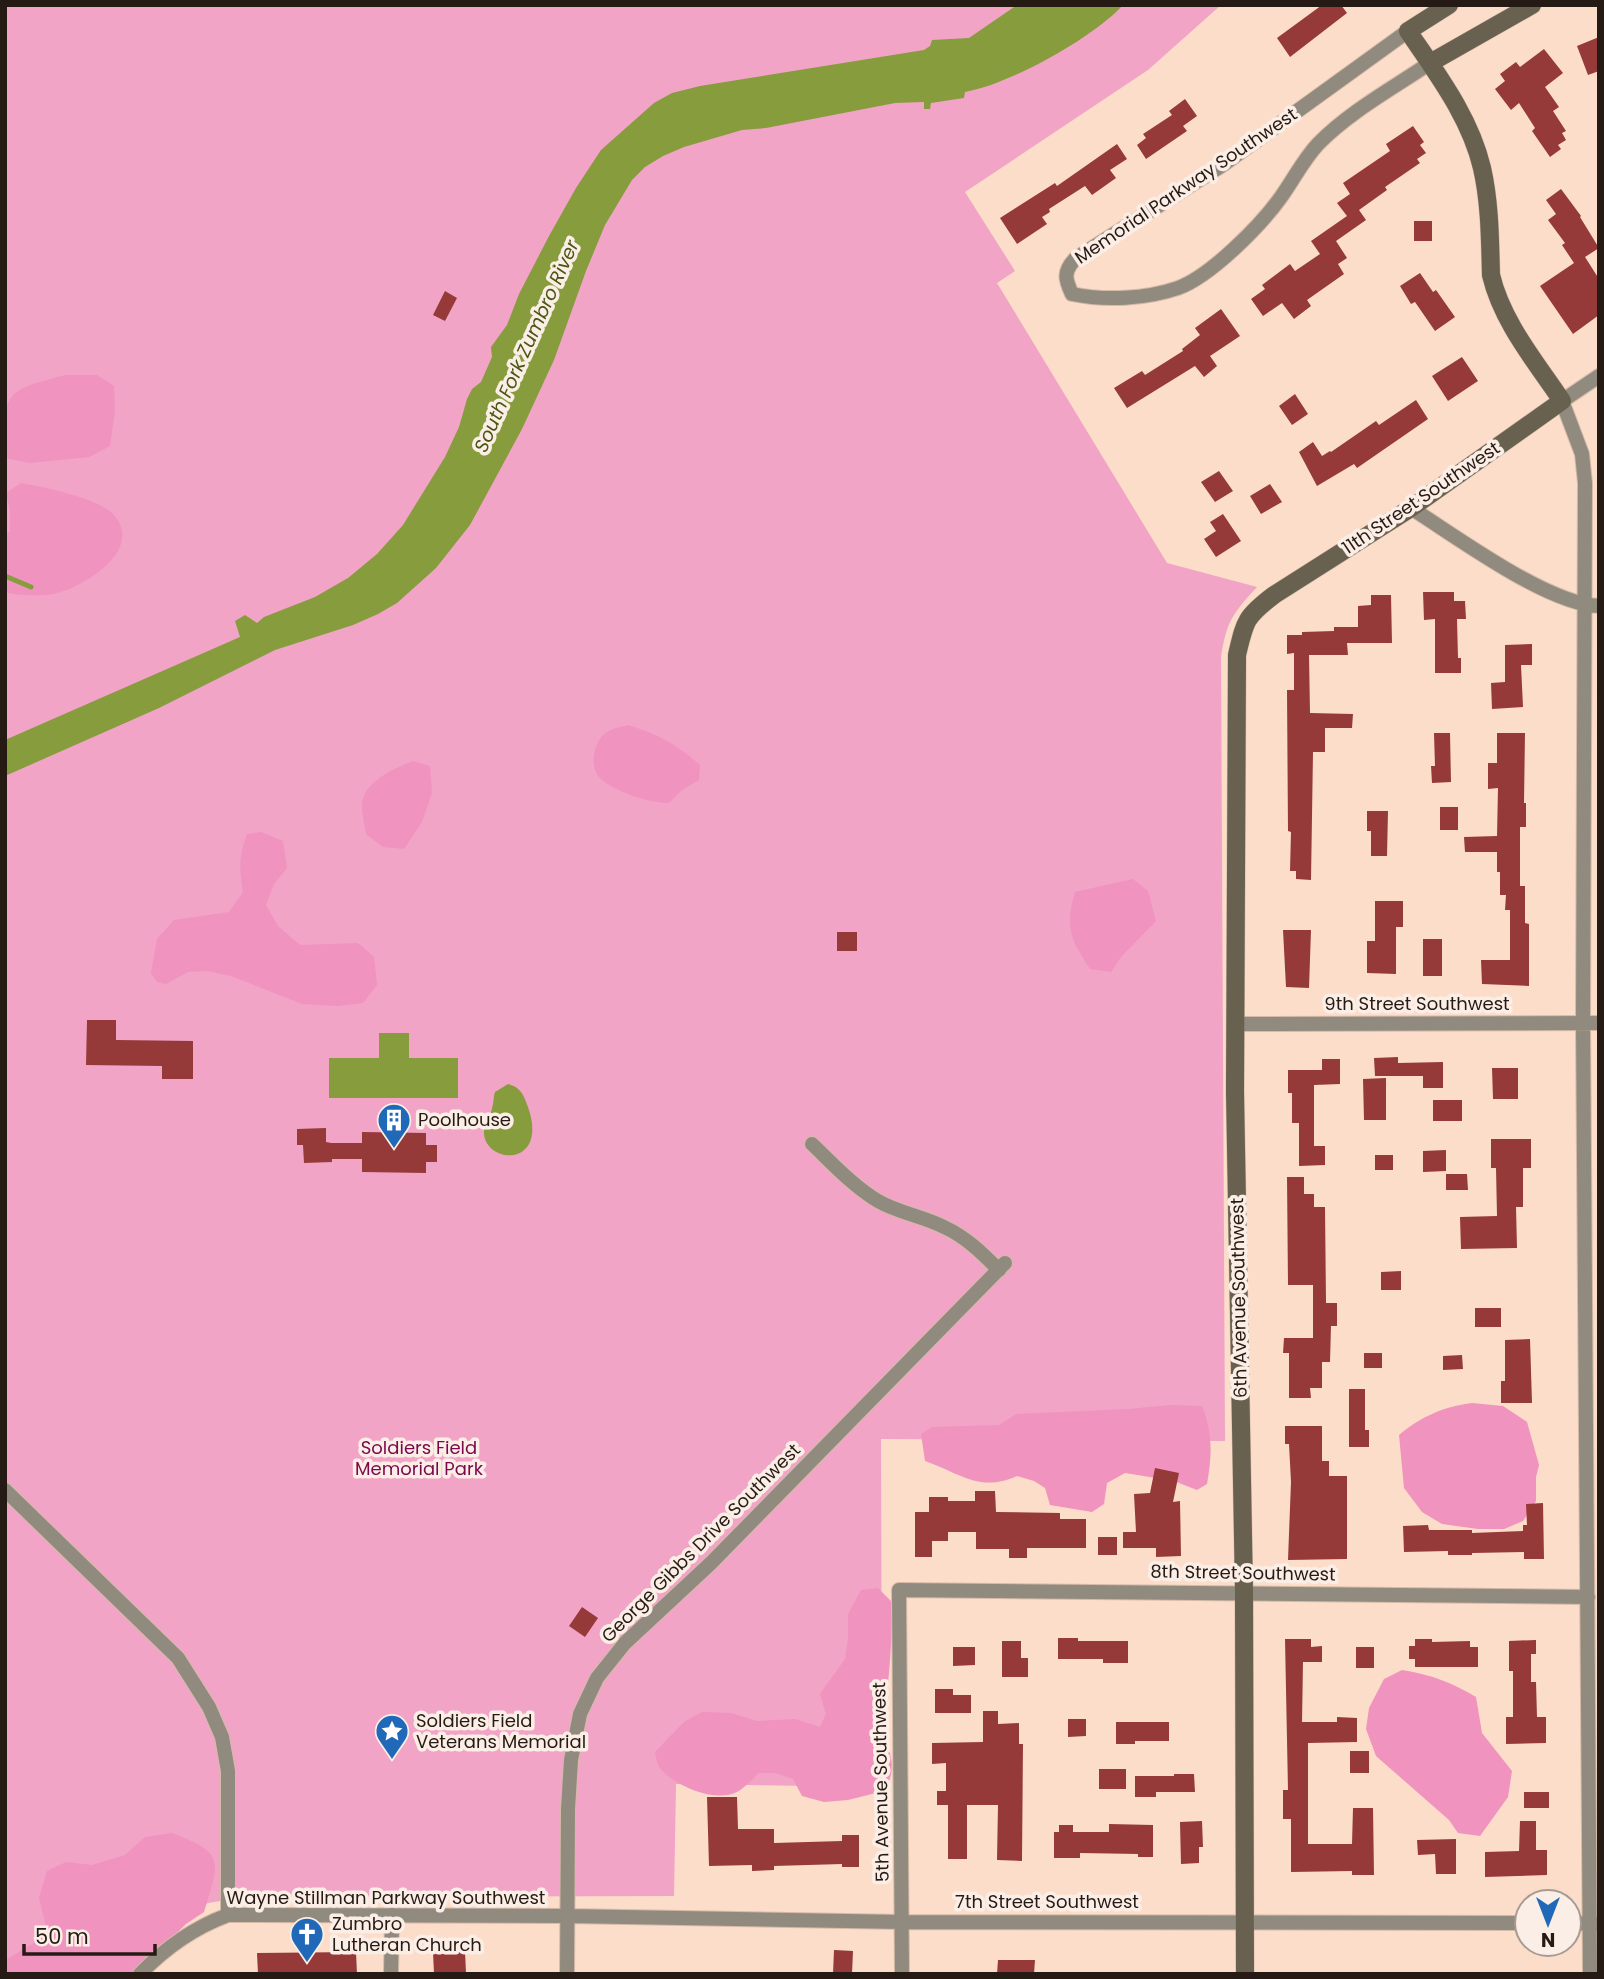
<svg xmlns="http://www.w3.org/2000/svg" width="1604" height="1979" font-family="Poppins,sans-serif">
  <style>
    .green { fill: #f1a4c6 }
    .forest { fill: #f093be }
    .water { fill: #869c3d }
    .lines { fill: none; stroke-linecap: round; stroke-linejoin: round }
    .stream { stroke: #869c3d; stroke-width: 5 }
    .building { fill: #953a39 }
    .street-casing { stroke: #d5baa8; stroke-width: 16 }
    .secondary-casing { stroke: #d5baa8; stroke-width: 19 }
    .street { stroke: #908b7e; stroke-width: 14 }
    .secondary { stroke: #68614f; stroke-width: 18 }
    .labels { text-anchor: middle; stroke-width: 7; stroke-linejoin: round; paint-order: stroke }
    .street-label { font-size: 18px; fill: #261b14; stroke: #fbeee6 }
    .poi-label { font-size: 18px; fill: #261b14; stroke: #fbeee6; text-anchor: start }
    .park-label { font-size: 18px; fill: #79084d; stroke: #fbeee6 }
    .water-label { font-size: 19px; font-style: italic; fill: #495713; stroke: #fbeee6 }
  </style>
  <rect width="100%" height="100%" fill="#fbddc9"/>
  <path class="green" d="M 5,5 L 1221,5 L 1148,70 L 965,192 L 1015,271 L 997,283 L 1167,563 L 1257,587 C 1233,613 1226,622 1221,658 L 1225,1441 L 881,1439 L 882,1787 L 676,1784 L 674,1896 L 244,1897 L 208,1903 L 181,1915 L 5,1974 Z"/>
  <path class="forest" d="M 65,375 L 97,375 L 114,386 L 115,411 L 110,446 L 89,457 L 30,463 L 9,459 L 5,455 C 5,392 1,392 65,375 Z
    M 21,483 C 43,487 98,498 113,514 C 146,549 84,587 54,594 C 41,596 18,596 5,592 L 5,534 L 10,532 L 10,511 L 6,493 Z
    M 628,725 C 658,734 676,744 700,765 L 699,780 L 682,790 L 669,803 C 649,803 619,793 602,780 C 588,769 593,741 607,732 C 612,728 622,727 628,725 Z
    M 413,761 L 430,766 L 432,793 L 422,822 L 404,849 L 383,847 L 366,834 C 365,825 362,815 362,806 C 362,782 395,768 413,761 Z
    M 261,832 L 283,841 L 287,868 L 274,884 L 266,905 L 278,926 L 300,945 L 358,943 L 374,957 L 377,985 L 363,1003 L 338,1006 L 302,1004 L 231,976 L 207,971 L 188,972 L 166,984 L 157,982 L 151,973 L 157,939 L 174,920 L 229,912 L 243,892 C 239,870 239,855 247,834 Z
    M 1133,879 L 1148,891 L 1156,921 L 1121,957 L 1111,972 L 1090,969 C 1070,938 1065,928 1075,892 Z
    M 1472,1403 L 1503,1406 L 1527,1422 L 1539,1465 L 1536,1477 L 1536,1501 L 1523,1521 L 1504,1529 L 1478,1529 L 1442,1524 L 1422,1512 L 1404,1488 L 1399,1435 C 1422,1416 1443,1407 1472,1403 Z
    M 1170,1405 L 1202,1406 C 1213,1433 1212,1456 1207,1484 L 1197,1490 L 1174,1481 L 1125,1473 L 1107,1483 L 1104,1504 L 1092,1512 L 1050,1505 L 1045,1488 L 1034,1481 L 1017,1476 C 979,1493 960,1473 925,1461 L 921,1434 L 932,1427 L 999,1425 L 1016,1414 L 1128,1409 Z
    M 878,1588 L 891,1601 C 893,1632 890,1664 887,1694 C 886,1707 874,1717 878,1731 C 879,1736 884,1740 886,1745 C 895,1759 893,1778 884,1791 L 848,1800 L 824,1802 L 802,1796 L 793,1779 L 775,1773 L 759,1773 C 752,1779 745,1788 737,1792 C 715,1803 674,1786 660,1768 C 657,1764 656,1757 655,1752 L 684,1722 L 702,1712 L 731,1713 L 757,1721 L 795,1719 L 820,1727 L 826,1714 L 820,1694 L 845,1659 L 848,1639 L 848,1614 L 861,1590 Z
    M 1402,1670 C 1429,1674 1453,1683 1476,1697 L 1482,1733 L 1512,1771 L 1508,1797 L 1480,1836 L 1458,1833 L 1449,1820 L 1376,1756 L 1366,1729 L 1369,1708 L 1384,1679 Z
    M 172,1833 C 227,1854 219,1861 204,1912 L 186,1924 L 135,1974 L 5,1974 L 7,1959 L 37,1941 L 47,1930 L 39,1898 L 47,1871 L 66,1862 L 92,1865 L 125,1855 L 145,1837 Z"/>
  <path class="water" d="M 1017,5 L 1123,5 C 1093,38 1008,85 965,92 L 964,98 L 931,103 L 930,109 L 924,109 L 924,102 L 895,103 L 766,128 L 742,130 L 684,147 L 663,156 L 645,167 L 632,180 L 605,225 L 586,271 L 554,360 L 522,429 L 470,525 L 436,568 L 397,603 L 378,614 L 353,625 L 275,650 L 159,708 L 5,776 L 5,740 L 240,637 L 235,621 L 245,615 L 257,623 L 264,617 L 315,597 L 348,578 L 377,554 L 403,525 L 445,457 L 459,427 L 467,399 L 472,389 L 481,382 L 492,357 L 491,347 L 507,325 L 519,294 L 549,236 L 576,188 L 601,150 L 654,103 L 672,93 L 700,86 L 924,50 L 930,46 L 932,40 L 969,38 Z
    M 379,1033 L 409,1033 L 409,1058 L 458,1058 L 458,1098 L 329,1098 L 329,1058 L 379,1058 Z
    M 508,1084 C 521,1087 524,1096 528,1107 C 549,1167 487,1165 484,1134 C 483,1125 491,1117 492,1108 C 494,1103 493,1098 495,1092 Z"/>
  <g class="lines">
    <path class="stream" d="M 5,576 L 31,587"/>
  </g>
  <path class="building" d="M 1322,5 L 1341,5 L 1347,13 L 1290,57 L 1277,38 Z
    M 1599,37 L 1599,71 L 1588,75 L 1577,46 Z
    M 1544,49 L 1563,73 L 1545,87 L 1559,107 L 1553,111 L 1566,131 L 1562,133 L 1566,140 L 1558,145 L 1561,149 L 1550,157 L 1532,131 L 1535,128 L 1519,103 L 1511,110 L 1495,89 L 1505,81 L 1500,74 L 1516,62 L 1520,67 Z
    M 1185,99 L 1197,116 L 1183,126 L 1187,131 L 1146,159 L 1137,145 L 1146,138 L 1143,134 L 1172,115 L 1169,111 Z
    M 1413,126 L 1424,142 L 1420,145 L 1426,153 L 1417,159 L 1420,163 L 1385,187 L 1387,190 L 1359,210 L 1366,220 L 1336,241 L 1347,258 L 1338,264 L 1344,274 L 1307,300 L 1311,306 L 1294,319 L 1282,303 L 1263,316 L 1251,299 L 1265,289 L 1262,285 L 1290,264 L 1295,271 L 1320,254 L 1311,241 L 1347,216 L 1337,203 L 1350,194 L 1343,183 L 1390,151 L 1386,144 Z
    M 1117,144 L 1127,159 L 1110,170 L 1116,178 L 1092,195 L 1085,186 L 1049,209 L 1050,212 L 1042,217 L 1047,224 L 1017,244 L 1000,218 L 1055,183 L 1057,186 Z
    M 1561,189 L 1581,216 L 1580,217 L 1599,248 L 1585,257 L 1599,279 L 1599,315 L 1573,334 L 1540,286 L 1574,263 L 1562,245 L 1565,243 L 1548,220 L 1556,214 L 1546,200 Z
    M 1414,221 L 1432,221 L 1432,241 L 1414,241 Z
    M 1420,273 L 1433,292 L 1436,290 L 1455,317 L 1435,331 L 1415,302 L 1411,304 L 1400,286 Z
    M 445,291 L 457,298 L 445,321 L 433,315 Z
    M 1221,309 L 1240,336 L 1210,356 L 1217,366 L 1204,377 L 1195,366 L 1127,408 L 1114,388 L 1142,371 L 1145,375 L 1183,351 L 1182,349 L 1200,335 L 1195,328 Z
    M 1462,357 L 1478,381 L 1448,401 L 1432,376 Z
    M 1295,394 L 1308,414 L 1292,425 L 1279,406 Z
    M 1416,400 L 1428,419 L 1357,468 L 1354,464 L 1317,486 L 1299,452 L 1313,442 L 1322,456 L 1330,451 L 1331,452 L 1376,421 L 1379,425 Z
    M 1219,471 L 1233,491 L 1215,502 L 1201,482 Z
    M 1270,484 L 1282,502 L 1261,514 L 1250,496 Z
    M 1223,514 L 1241,541 L 1216,557 L 1204,539 L 1216,531 L 1210,522 Z
    M 1423,592 L 1454,592 L 1454,601 L 1465,601 L 1466,619 L 1457,619 L 1458,658 L 1461,658 L 1461,673 L 1435,673 L 1435,619 L 1424,620 Z
    M 1371,595 L 1391,595 L 1392,643 L 1347,643 L 1348,655 L 1309,655 L 1310,713 L 1353,714 L 1352,728 L 1325,728 L 1325,752 L 1313,752 L 1311,880 L 1296,879 L 1296,871 L 1290,871 L 1291,832 L 1288,831 L 1287,690 L 1294,690 L 1294,653 L 1287,654 L 1287,635 L 1302,635 L 1302,632 L 1334,631 L 1334,627 L 1358,627 L 1358,606 L 1371,605 Z
    M 1532,644 L 1532,665 L 1521,665 L 1523,707 L 1492,709 L 1491,683 L 1505,682 L 1505,645 Z
    M 1434,733 L 1450,733 L 1451,782 L 1432,783 L 1431,766 L 1435,766 Z
    M 1497,733 L 1525,733 L 1524,803 L 1526,803 L 1526,827 L 1520,827 L 1520,886 L 1525,886 L 1525,923 L 1529,924 L 1529,986 L 1482,984 L 1481,960 L 1510,960 L 1510,910 L 1505,910 L 1506,895 L 1500,895 L 1500,872 L 1497,872 L 1497,852 L 1465,852 L 1464,837 L 1497,836 L 1498,788 L 1488,789 L 1488,763 L 1497,763 Z
    M 1440,807 L 1458,807 L 1458,830 L 1440,830 Z
    M 1367,811 L 1388,811 L 1387,856 L 1371,856 L 1371,831 L 1367,831 Z
    M 1375,901 L 1403,901 L 1403,927 L 1396,927 L 1396,974 L 1367,973 L 1367,941 L 1375,941 Z
    M 1283,930 L 1311,930 L 1309,988 L 1286,987 Z
    M 837,932 L 857,932 L 857,951 L 837,951 Z
    M 1423,939 L 1442,939 L 1442,976 L 1423,976 Z
    M 87,1020 L 116,1020 L 116,1040 L 193,1041 L 193,1079 L 162,1079 L 162,1066 L 86,1065 Z
    M 1398,1057 L 1398,1063 L 1443,1062 L 1443,1088 L 1423,1088 L 1423,1076 L 1375,1076 L 1374,1058 Z
    M 1322,1059 L 1340,1059 L 1340,1084 L 1314,1085 L 1314,1146 L 1325,1146 L 1325,1165 L 1299,1166 L 1299,1123 L 1292,1123 L 1292,1093 L 1288,1093 L 1288,1070 L 1322,1070 Z
    M 1492,1068 L 1518,1068 L 1518,1099 L 1493,1099 Z
    M 1386,1078 L 1386,1120 L 1364,1120 L 1363,1079 Z
    M 1433,1100 L 1462,1100 L 1462,1121 L 1433,1121 Z
    M 326,1128 L 326,1142 L 331,1143 L 362,1143 L 362,1132 L 426,1133 L 426,1145 L 437,1145 L 437,1162 L 426,1162 L 426,1173 L 362,1172 L 362,1159 L 332,1159 L 332,1162 L 304,1163 L 303,1145 L 297,1145 L 297,1129 Z
    M 1491,1139 L 1531,1139 L 1531,1168 L 1523,1168 L 1523,1207 L 1516,1207 L 1517,1248 L 1461,1249 L 1460,1217 L 1497,1216 L 1496,1168 L 1491,1168 Z
    M 1446,1150 L 1446,1171 L 1423,1172 L 1423,1151 Z
    M 1375,1155 L 1393,1155 L 1393,1170 L 1375,1170 Z
    M 1446,1174 L 1467,1174 L 1468,1190 L 1446,1190 Z
    M 1287,1177 L 1304,1177 L 1304,1194 L 1314,1194 L 1314,1207 L 1325,1207 L 1326,1303 L 1337,1303 L 1337,1326 L 1331,1326 L 1330,1362 L 1322,1362 L 1322,1388 L 1310,1388 L 1311,1398 L 1289,1398 L 1289,1353 L 1283,1353 L 1284,1338 L 1313,1338 L 1313,1285 L 1288,1285 Z
    M 1401,1271 L 1401,1290 L 1381,1290 L 1381,1272 Z
    M 1475,1308 L 1501,1308 L 1501,1327 L 1475,1327 Z
    M 1530,1339 L 1532,1403 L 1501,1403 L 1501,1381 L 1505,1381 L 1505,1340 Z
    M 1364,1353 L 1382,1353 L 1382,1368 L 1364,1368 Z
    M 1462,1355 L 1463,1369 L 1443,1370 L 1443,1356 Z
    M 1349,1389 L 1365,1389 L 1365,1430 L 1369,1430 L 1369,1447 L 1349,1447 Z
    M 1285,1426 L 1322,1426 L 1322,1461 L 1329,1461 L 1329,1476 L 1347,1476 L 1347,1559 L 1288,1560 L 1291,1482 L 1289,1444 L 1285,1444 Z
    M 1155,1468 L 1179,1473 L 1173,1502 L 1180,1501 L 1181,1556 L 1156,1557 L 1156,1548 L 1123,1548 L 1123,1532 L 1136,1532 L 1134,1494 L 1150,1493 Z
    M 975,1491 L 995,1491 L 996,1512 L 1060,1513 L 1060,1519 L 1086,1519 L 1086,1548 L 1027,1548 L 1027,1558 L 1009,1558 L 1009,1549 L 976,1549 L 976,1532 L 948,1532 L 948,1541 L 932,1541 L 932,1557 L 915,1557 L 915,1512 L 929,1512 L 929,1497 L 948,1497 L 948,1501 L 975,1501 Z
    M 1543,1503 L 1544,1559 L 1524,1559 L 1524,1552 L 1472,1553 L 1472,1555 L 1448,1555 L 1448,1551 L 1404,1552 L 1403,1526 L 1428,1525 L 1429,1530 L 1472,1530 L 1472,1533 L 1523,1531 L 1523,1525 L 1527,1525 L 1526,1504 Z
    M 1098,1537 L 1117,1537 L 1117,1555 L 1098,1555 Z
    M 582,1607 L 598,1618 L 585,1637 L 569,1626 Z
    M 1058,1638 L 1078,1638 L 1078,1641 L 1128,1641 L 1128,1663 L 1103,1663 L 1103,1659 L 1058,1659 Z
    M 1285,1639 L 1311,1639 L 1311,1647 L 1322,1646 L 1322,1662 L 1303,1662 L 1302,1722 L 1337,1722 L 1337,1717 L 1357,1718 L 1357,1742 L 1308,1743 L 1308,1844 L 1352,1844 L 1353,1808 L 1373,1808 L 1374,1875 L 1352,1875 L 1352,1871 L 1291,1872 L 1291,1819 L 1283,1819 L 1283,1790 L 1288,1790 Z
    M 1415,1639 L 1432,1639 L 1432,1642 L 1470,1641 L 1470,1647 L 1478,1647 L 1478,1667 L 1415,1667 L 1415,1659 L 1409,1659 L 1409,1646 L 1415,1646 Z
    M 1536,1640 L 1536,1654 L 1531,1654 L 1531,1682 L 1536,1682 L 1537,1717 L 1546,1717 L 1546,1743 L 1506,1744 L 1506,1717 L 1513,1717 L 1513,1671 L 1509,1671 L 1509,1641 Z
    M 1002,1641 L 1021,1641 L 1021,1658 L 1028,1658 L 1028,1677 L 1002,1677 Z
    M 953,1647 L 975,1647 L 975,1665 L 953,1666 Z
    M 1356,1647 L 1374,1647 L 1374,1668 L 1356,1668 Z
    M 935,1689 L 953,1689 L 953,1695 L 971,1695 L 971,1713 L 935,1713 Z
    M 983,1711 L 998,1711 L 998,1724 L 1019,1723 L 1019,1744 L 1023,1744 L 1022,1861 L 997,1860 L 998,1805 L 967,1805 L 967,1859 L 948,1859 L 948,1805 L 937,1805 L 937,1791 L 946,1791 L 946,1763 L 932,1764 L 932,1743 L 983,1742 Z
    M 1068,1719 L 1086,1719 L 1086,1736 L 1068,1737 Z
    M 1116,1722 L 1169,1722 L 1169,1741 L 1135,1741 L 1135,1744 L 1116,1744 Z
    M 1350,1751 L 1369,1751 L 1369,1773 L 1350,1773 Z
    M 1099,1769 L 1126,1769 L 1126,1789 L 1099,1789 Z
    M 1174,1774 L 1194,1774 L 1195,1792 L 1156,1792 L 1156,1797 L 1135,1797 L 1135,1776 L 1174,1776 Z
    M 1524,1792 L 1549,1792 L 1549,1808 L 1524,1808 Z
    M 707,1797 L 737,1797 L 738,1829 L 774,1829 L 774,1843 L 842,1841 L 842,1835 L 859,1835 L 859,1867 L 842,1867 L 842,1864 L 774,1866 L 774,1870 L 752,1871 L 752,1865 L 709,1866 Z
    M 1202,1821 L 1203,1847 L 1199,1847 L 1199,1863 L 1181,1864 L 1180,1822 Z
    M 1520,1821 L 1536,1821 L 1536,1850 L 1547,1850 L 1547,1875 L 1485,1877 L 1485,1852 L 1519,1851 Z
    M 1109,1824 L 1153,1825 L 1153,1857 L 1138,1857 L 1138,1854 L 1080,1853 L 1080,1858 L 1054,1858 L 1054,1832 L 1059,1832 L 1059,1825 L 1073,1825 L 1073,1832 L 1109,1832 Z
    M 1456,1839 L 1456,1874 L 1436,1874 L 1435,1854 L 1418,1855 L 1417,1840 Z
    M 834,1950 L 853,1951 L 852,1974 L 833,1974 Z
    M 465,1951 L 466,1973 L 434,1974 L 433,1952 Z
    M 356,1952 L 357,1974 L 258,1974 L 257,1953 Z
    M 998,1960 L 1035,1960 L 1034,1974 L 997,1974 Z"/>
  <g class="lines">
    <defs>
      <path id="street" d="M 1408,31 L 1224,164 L 1075,259 C 1063,272 1065,279 1072,294 C 1105,301 1146,299 1178,288 C 1211,276 1261,225 1281,197 C 1294,179 1303,160 1318,144 C 1349,112 1393,88 1430,63
        M 1411,508 C 1457,537 1547,604 1599,606
        M 1235,1024 L 1599,1023
        M 812,1144 C 832,1163 853,1186 878,1201 C 899,1213 922,1216 944,1227 C 966,1237 982,1253 999,1270
        M 5,1490 L 178,1658 L 209,1707 L 222,1737 L 228,1771 L 228,1915
        M 1569,1923 L 1599,1924
        M 140,1974 C 166,1947 193,1928 228,1915 L 568,1916 L 902,1922 L 1527,1923
        M 391,1974 L 392,1915
        M 567,1974 L 568,1809 L 571,1760 L 580,1714 L 597,1678 L 625,1643 L 711,1563 L 1005,1263
        M 902,1974 L 899,1590 L 1588,1597
        M 1590,1974 L 1583,1023 L 1585,483 L 1582,454 L 1562,401 L 1599,376"/>
      <path id="secondary" d="M 1430,63 L 1532,5
        M 1245,1974 L 1244,1592 L 1235,1092 L 1237,655 C 1245,621 1245,617 1274,595 L 1411,508 L 1562,401 C 1536,362 1502,322 1491,275 C 1490,240 1490,203 1482,168 C 1470,117 1437,74 1408,31 L 1449,5"/>
    </defs>
    <use href="#street" class="street-casing"/>
    <use href="#secondary" class="secondary-casing"/>
    <use href="#street" class="street"/>
    <use href="#secondary" class="secondary"/>
  </g>
  <defs>
    <symbol id="building-pin" viewBox="-11 -11 22 30"><path d="M0 17L-7.5 6A9.5 9.5 0 1 1 7.5 6Z" fill="#2069b8" stroke="#fbeee6"/><path d="M-4-6H4V6H1V3H-1V6H-4ZM-2.5-4.3h1.7v1.8h-1.7ZM.8-4.3h1.7v1.8H.8ZM-2.5-1h1.7V.8h-1.7ZM.8-1h1.7V.8H.8Z" fill="#fff"/></symbol>
    <symbol id="sight-pin" viewBox="-11 -11 22 30"><path d="M0 17L-7.5 6A9.5 9.5 0 1 1 7.5 6Z" fill="#2069b8" stroke="#fbeee6"/><path d="M0-6L1.8-2.2L6-1.7L2.9 1.2L3.7 5.4L0 3.3L-3.7 5.4L-2.9 1.2L-6-1.7L-1.8-2.2Z" fill="#fff"/></symbol>
    <symbol id="church-pin" viewBox="-11 -11 22 30"><path d="M0 17L-7.5 6A9.5 9.5 0 1 1 7.5 6Z" fill="#2069b8" stroke="#fbeee6"/><path d="M-1.2-6h2.4v3.5h3.3v2.4h-3.3V6h-2.4V-.1h-3.3v-2.4h3.3Z" fill="#fff"/></symbol>
  </defs>
  <g fill-rule="evenodd">
    <use href="#building-pin" x="375" y="1101" width="38" height="52"/>
    <use href="#sight-pin" x="373" y="1712" width="38" height="52"/>
    <use href="#church-pin" x="288" y="1915" width="38" height="52"/>
  </g>
  <g class="labels">
    <g class="street-label">
      <text transform="translate(1186 186) rotate(-34)" y="6">Memorial Parkway Southwest</text>
      <text transform="translate(1421 498) rotate(-34)" y="6">11th Street Southwest</text>
      <text x="1417" y="1010">9th Street Southwest</text>
      <text transform="translate(1239 1298) rotate(-91)" y="6">6th Avenue Southwest</text>
      <text transform="translate(701 1543) rotate(-45)" y="6">George Gibbs Drive Southwest</text>
      <text transform="translate(1243 1573) rotate(1)" y="6">8th Street Southwest</text>
      <text transform="translate(881 1782) rotate(-91)" y="6">5th Avenue Southwest</text>
      <text x="386" y="1904">Wayne Stillman Parkway Southwest</text>
      <text x="1047" y="1908">7th Street Southwest</text>
    </g>
    <g class="poi-label">
      <text x="418" y="1126">Poolhouse</text>
      <text x="416" y="1727">Soldiers Field<tspan x="416" dy="21">Veterans Memorial</tspan></text>
      <text x="332" y="1930">Zumbro<tspan x="332" dy="21">Lutheran Church</tspan></text>
    </g>
    <g class="park-label">
      <text x="419" y="1454">Soldiers Field<tspan x="419" dy="21">Memorial Park</tspan></text>
    </g>
    <g class="water-label">
      <text transform="translate(526 346) rotate(-66)" y="7">South Fork Zumbro River</text>
    </g>
  </g>
  <rect width="1604" height="1979" fill="none" stroke="#261b14" stroke-width="14"/>
  <g transform="translate(1548 1923) rotate(180)"><circle r="33" fill="#fbeee6" stroke="#a69a92" stroke-width="2"/>
  <path d="M0-5L12 26L0 18L-12 26Z" fill="#2069b8"/>
  <text y="-10" font-size="19" font-weight="bold" text-anchor="middle" fill="#261b14">N</text>
  </g>
  <path d="M24 1944v10h131v-10" fill="none" stroke="#261b14" stroke-width="3.5"/>
  <text x="35" y="1944" font-size="21" fill="#261b14" stroke="#fbeee6" stroke-width="5" paint-order="stroke">50 m</text>
</svg>
